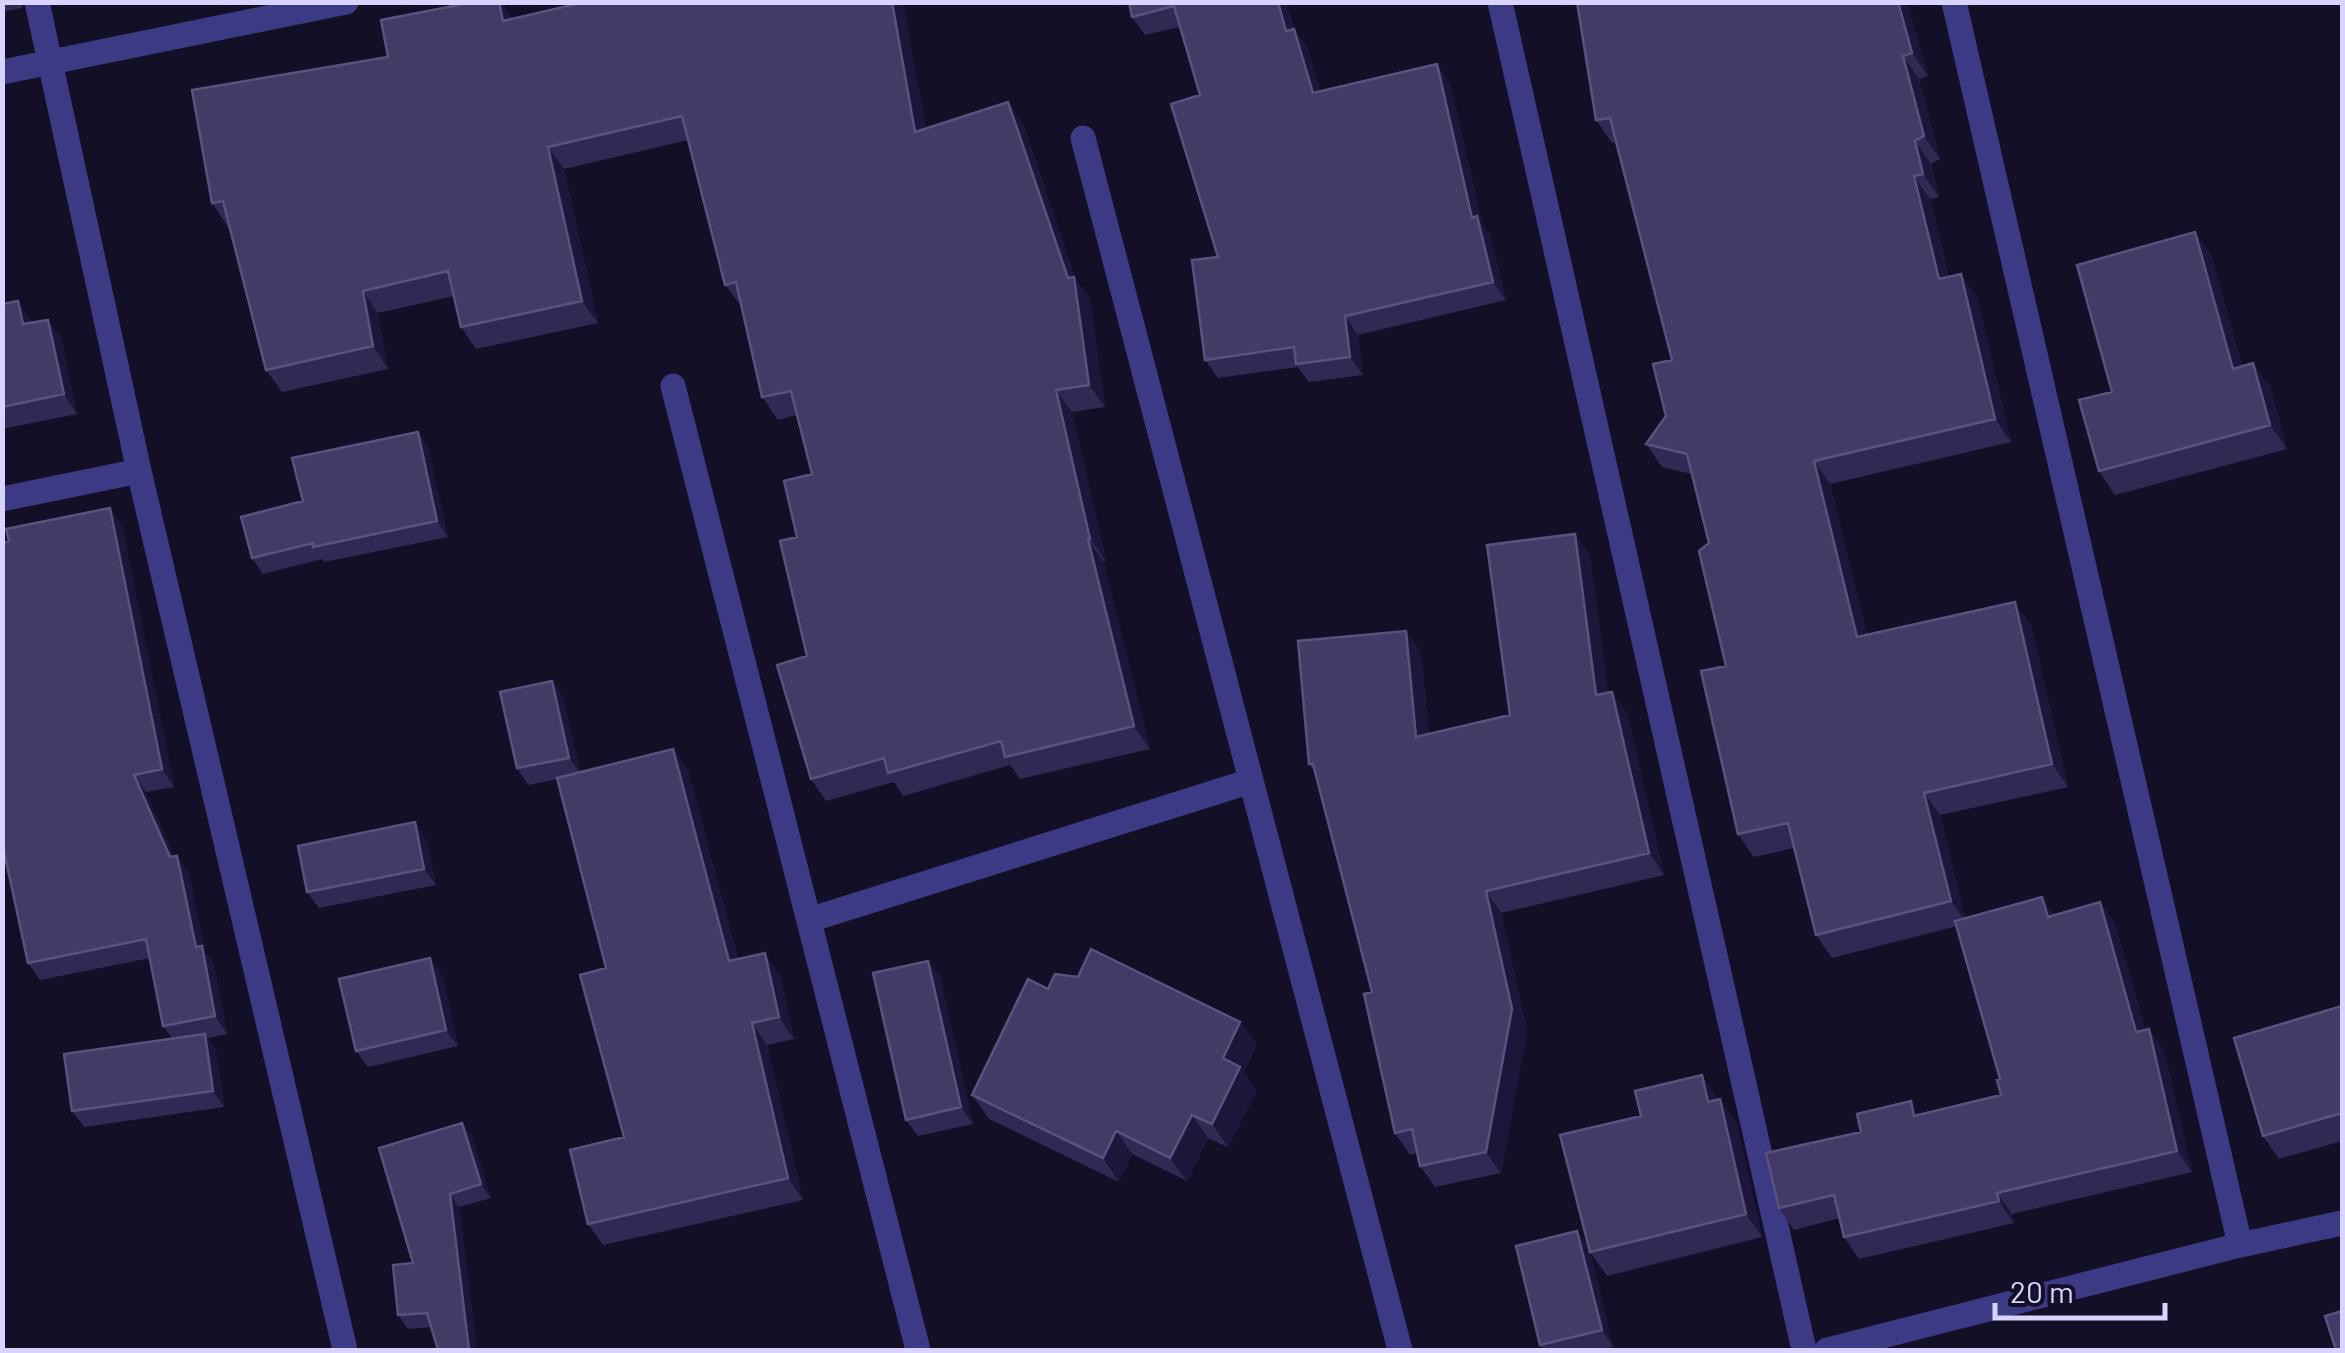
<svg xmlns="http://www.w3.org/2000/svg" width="2345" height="1353" font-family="Barlow,sans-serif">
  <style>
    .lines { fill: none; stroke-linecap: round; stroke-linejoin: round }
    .minor { stroke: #3d3a85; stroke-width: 25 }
    .tertiary { stroke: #3d3a85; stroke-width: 25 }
    .wall { fill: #312854 }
    .shaded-wall { fill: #1d163a }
    .building { fill: #433a66; stroke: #5a527e; stroke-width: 2.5 }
  </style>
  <rect width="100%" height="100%" fill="#130f26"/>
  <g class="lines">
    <path class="minor" d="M 37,2 L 139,471 L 345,1350
      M 1500,2 L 1804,1350
      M 1954,2 L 2240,1245
      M 2,72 L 346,2
      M 1083,138 L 1400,1350
      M 673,386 L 918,1350
      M 2,499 L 139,471
      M 809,920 L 1251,781"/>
    <path class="tertiary" d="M 1827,1350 L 2240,1245 L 2342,1223"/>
  </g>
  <path class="wall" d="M 2,2 L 22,2 L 22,8 L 2,12 Z
    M 1129,2 L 1286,2 L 1294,29 L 1307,47 L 1320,91 L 1450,83 L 1482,223 L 1490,235 L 1506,300 L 1358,335 L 1363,375 L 1309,382 L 1298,367 L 1218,378 L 1205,360 L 1218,257 L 1200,95 L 1180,27 L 1145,35 L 1132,17 Z
    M 1907,2 L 1928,76 L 1919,79 L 1940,159 L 1931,164 L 1939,197 L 1930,199 L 1949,277 L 1977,297 L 2011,442 L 1830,484 L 1867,635 L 2031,625 L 2068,787 L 1940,815 L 1965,918 L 2055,915 L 2100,902 L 2115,924 L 2145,1030 L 2164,1050 L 2192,1172 L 2012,1214 L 2014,1223 L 1859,1259 L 1844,1237 L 1840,1218 L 1794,1230 L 1779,1208 L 1861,1132 L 1920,1114 L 2001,1095 L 2000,1079 L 1957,926 L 1832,958 L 1816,935 L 1794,848 L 1754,857 L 1738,834 L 1726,666 L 1709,543 L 1692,474 L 1662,467 L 1646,444 L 1666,416 L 1672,360 L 1616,142 L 1612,143 L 1596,120 Z
    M 513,19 L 926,129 L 1023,124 L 1076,280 L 1090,299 L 1105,407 L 1072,412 L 1106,561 L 1103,561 L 1150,749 L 1020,779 L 1010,765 L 903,796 L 894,782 L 826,801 L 811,779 L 807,656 L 797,537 L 812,474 L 797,415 L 778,420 L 762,397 L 741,306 L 725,285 L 688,140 L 564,169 L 598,323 L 476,349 L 461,327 L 454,296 L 378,313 L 388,369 L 282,392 L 266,370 L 229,225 L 227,226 L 212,203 L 388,57 Z
    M 2195,232 L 2211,255 L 2242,366 L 2270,386 L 2287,449 L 2115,495 L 2099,471 L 2112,392 Z
    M 2,304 L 31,320 L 32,322 L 48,320 L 61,339 L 77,414 L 2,429 Z
    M 418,432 L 428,447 L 448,537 L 324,562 L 322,559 L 263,574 L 252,558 L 303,501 Z
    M 122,526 L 174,787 L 146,792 L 174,856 L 189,873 L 205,952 L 214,964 L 227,1034 L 208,1038 L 216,1050 L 224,1107 L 84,1127 L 72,1111 L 172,1038 L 163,1026 L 150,958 L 40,980 L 28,963 L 4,848 L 2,848 L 2,543 Z
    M 1575,534 L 1590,556 L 1608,693 L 1612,692 L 1627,713 L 1664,875 L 1501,913 L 1527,1031 L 1501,1173 L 1435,1187 L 1420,1166 L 1417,1153 L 1410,1155 L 1395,1133 L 1372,992 L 1315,772 L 1309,764 L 1406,631 L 1421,652 L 1429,734 L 1510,715 Z
    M 552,681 L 563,697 L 580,772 L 673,749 L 688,770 L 738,959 L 780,975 L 794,1039 L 767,1045 L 803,1200 L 603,1245 L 588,1224 L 624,1137 L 606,968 L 558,779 L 528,785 L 517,768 Z
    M 426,839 L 436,885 L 319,908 L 307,892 Z
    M 928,961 L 940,977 L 973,1124 L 918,1136 L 906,1120 Z
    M 442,975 L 458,1046 L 368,1067 L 356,1051 Z
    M 1048,989 L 1240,1022 L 1257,1045 L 1244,1072 L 1257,1091 L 1228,1147 L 1208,1138 L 1187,1181 L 1132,1154 L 1119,1182 L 989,1119 L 972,1095 Z
    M 2342,1006 L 2342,1141 L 2279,1159 L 2263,1136 Z
    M 1718,1099 L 1736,1122 L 1762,1237 L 1607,1276 L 1590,1252 L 1641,1116 Z
    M 462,1123 L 472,1136 L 491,1198 L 459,1207 L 477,1350 L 438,1350 L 431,1327 L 408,1329 L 398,1315 L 413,1263 Z
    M 1577,1231 L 1589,1247 L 1613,1347 L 1598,1350 L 1544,1350 L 1540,1345 Z"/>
  <path class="shaded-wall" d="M 499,2 L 502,2 L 514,20 L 503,21 Z
    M 892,2 L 903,2 L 931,154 L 915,132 Z
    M 1278,2 L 1286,2 L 1299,50 L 1286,31 Z
    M 1898,2 L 1907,2 L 1928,76 L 1912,53 Z
    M 1294,29 L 1307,47 L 1326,111 L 1313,93 Z
    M 1903,56 L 1919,79 L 1940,159 L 1924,136 Z
    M 1437,64 L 1450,83 L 1482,223 L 1490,235 L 1506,300 L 1493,282 L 1472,218 Z
    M 1008,102 L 1023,124 L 1076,280 L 1090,299 L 1105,407 L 1089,385 L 1068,278 Z
    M 1915,141 L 1931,164 L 1939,197 L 1923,174 Z
    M 548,147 L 564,169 L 598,323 L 582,301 Z
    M 1914,176 L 1930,199 L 1955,302 L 1939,279 Z
    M 2195,232 L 2211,255 L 2249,392 L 2233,369 Z
    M 1961,274 L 1977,297 L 2011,442 L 1995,419 Z
    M 363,291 L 378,313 L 388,369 L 373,346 Z
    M 18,301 L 31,320 L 37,343 L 23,324 Z
    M 1345,316 L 1358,335 L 1363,375 L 1350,357 Z
    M 48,320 L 61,339 L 77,414 L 64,394 Z
    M 2253,363 L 2270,386 L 2287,449 L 2270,425 Z
    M 1056,390 L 1072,412 L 1106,561 L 1090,539 Z
    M 418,432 L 428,447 L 448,537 L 437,521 Z
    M 1814,461 L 1830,484 L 1873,660 L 1857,637 Z
    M 110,508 L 122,526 L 174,787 L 162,769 Z
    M 1575,534 L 1590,556 L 1611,717 L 1596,695 Z
    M 1088,539 L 1103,561 L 1150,749 L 1134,726 Z
    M 2015,602 L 2031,625 L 2068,787 L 2052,764 Z
    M 1406,631 L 1421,652 L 1431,758 L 1416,737 Z
    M 552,681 L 563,697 L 581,774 L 569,758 Z
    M 1612,692 L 1627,713 L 1664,875 L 1649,853 Z
    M 673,749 L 688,770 L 744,982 L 729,961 Z
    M 134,775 L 146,792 L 179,867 L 177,856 L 189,873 L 205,952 L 214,964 L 227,1034 L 215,1016 L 170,857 Z
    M 1924,793 L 1940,815 L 1967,924 L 1951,901 Z
    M 415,822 L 426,839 L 436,885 L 424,869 Z
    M 1486,891 L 1501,913 L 1527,1031 L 1501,1173 L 1486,1152 Z
    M 2042,897 L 2057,919 L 2048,917 Z
    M 2100,902 L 2115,924 L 2151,1053 L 2136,1032 Z
    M 765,953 L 780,975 L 794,1039 L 779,1017 Z
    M 430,958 L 442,975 L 458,1046 L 446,1030 Z
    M 928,961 L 940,977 L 973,1124 L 961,1107 Z
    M 1240,1022 L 1257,1045 L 1244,1072 L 1257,1091 L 1228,1147 L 1212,1124 L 1223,1058 Z
    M 752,1023 L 767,1045 L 803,1200 L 788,1178 Z
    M 2149,1029 L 2164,1050 L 2192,1172 L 2177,1151 Z
    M 205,1034 L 216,1050 L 224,1107 L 213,1091 Z
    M 1702,1075 L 1718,1099 L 1708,1102 Z
    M 1720,1099 L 1736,1122 L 1762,1237 L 1746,1214 Z
    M 1192,1115 L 1208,1138 L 1187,1181 L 1170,1158 Z
    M 462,1123 L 472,1136 L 491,1198 L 481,1184 Z
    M 1116,1131 L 1132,1154 L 1119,1182 L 1103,1158 Z
    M 1997,1193 L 2012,1214 L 2014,1223 L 1999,1201 Z
    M 450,1194 L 459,1207 L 477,1350 L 469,1350 Z
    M 1577,1231 L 1589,1247 L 1613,1347 L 1602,1330 Z"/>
  <path class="building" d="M 474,2 L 499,2 L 503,21 L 585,2 L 892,2 L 915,132 L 1008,102 L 1068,278 L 1074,277 L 1089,385 L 1056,390 L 1090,539 L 1088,539 L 1134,726 L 1005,757 L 1001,741 L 888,773 L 884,758 L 811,779 L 777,665 L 807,656 L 780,541 L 797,537 L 784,481 L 812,474 L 791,391 L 762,397 L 736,282 L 725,285 L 682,116 L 548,147 L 582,301 L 461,327 L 448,271 L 363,291 L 373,346 L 266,370 L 223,201 L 212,203 L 192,90 L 388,57 L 381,20 Z
    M 1129,2 L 1278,2 L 1286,31 L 1294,29 L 1313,93 L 1437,64 L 1472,218 L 1477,216 L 1493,282 L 1345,316 L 1350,357 L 1296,364 L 1294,347 L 1205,360 L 1192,260 L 1218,257 L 1171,104 L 1200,95 L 1174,6 L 1132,17 Z
    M 1577,2 L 1898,2 L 1912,53 L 1903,56 L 1924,136 L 1915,141 L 1923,174 L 1914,176 L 1939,279 L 1961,274 L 1995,419 L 1814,461 L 1857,637 L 2015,602 L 2052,764 L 1924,793 L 1951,901 L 1816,935 L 1788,823 L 1738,834 L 1701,671 L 1726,666 L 1699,551 L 1709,543 L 1687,454 L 1646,444 L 1666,416 L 1653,364 L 1672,360 L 1610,118 L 1596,120 Z
    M 2195,232 L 2233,369 L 2253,363 L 2270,425 L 2099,471 L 2079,400 L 2112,392 L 2077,265 Z
    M 18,301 L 23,324 L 48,320 L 64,394 L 2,407 L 2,304 Z
    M 418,432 L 437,521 L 313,547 L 313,543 L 252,558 L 241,517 L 303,501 L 292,458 Z
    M 110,508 L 162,769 L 134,775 L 170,857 L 177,856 L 196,947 L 202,946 L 215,1016 L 163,1026 L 146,939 L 28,963 L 2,842 L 2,543 L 9,541 L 6,529 Z
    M 1575,534 L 1596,695 L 1612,692 L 1649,853 L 1486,891 L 1512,1009 L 1486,1152 L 1420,1166 L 1412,1129 L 1395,1133 L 1364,994 L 1372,992 L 1313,764 L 1309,764 L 1298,641 L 1406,631 L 1416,737 L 1510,715 L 1487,545 Z
    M 552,681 L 569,758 L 517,768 L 500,692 Z
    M 673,749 L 729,961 L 765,953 L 779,1017 L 752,1023 L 788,1178 L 588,1224 L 570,1150 L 624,1137 L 580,975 L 606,968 L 557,778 Z
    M 415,822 L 424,869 L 307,892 L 298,846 Z
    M 2042,897 L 2048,917 L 2100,902 L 2136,1032 L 2149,1029 L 2177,1151 L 1997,1193 L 1999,1201 L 1844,1237 L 1834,1195 L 1779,1208 L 1766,1153 L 1861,1132 L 1857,1114 L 1911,1101 L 1914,1116 L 2001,1095 L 1997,1080 L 2000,1079 L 1955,921 Z
    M 1091,949 L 1240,1022 L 1223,1058 L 1240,1067 L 1212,1124 L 1192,1115 L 1170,1158 L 1116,1131 L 1103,1158 L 972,1095 L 1028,979 L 1048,989 L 1055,974 L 1078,977 Z
    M 430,958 L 446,1030 L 356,1051 L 339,979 Z
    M 928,961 L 961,1107 L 906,1120 L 873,973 Z
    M 2342,1006 L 2342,1113 L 2263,1136 L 2234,1038 Z
    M 205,1034 L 213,1091 L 72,1111 L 64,1054 Z
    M 1702,1075 L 1708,1102 L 1720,1099 L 1746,1214 L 1590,1252 L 1560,1135 L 1641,1116 L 1635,1091 Z
    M 462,1123 L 481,1184 L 450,1194 L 469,1350 L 438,1350 L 427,1313 L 398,1315 L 393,1265 L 413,1263 L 379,1148 Z
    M 1577,1231 L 1602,1330 L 1540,1345 L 1516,1246 Z
    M 2342,1311 L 2342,1350 L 2336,1350 L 2325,1316 Z"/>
  <rect width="2345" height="1353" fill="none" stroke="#d9d4ff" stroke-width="10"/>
  <path d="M1995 1303v15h170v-15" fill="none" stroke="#d9d4ff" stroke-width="5"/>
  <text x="2010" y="1303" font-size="30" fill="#d9d4ff" stroke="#130f26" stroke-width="8" paint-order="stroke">20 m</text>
</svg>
